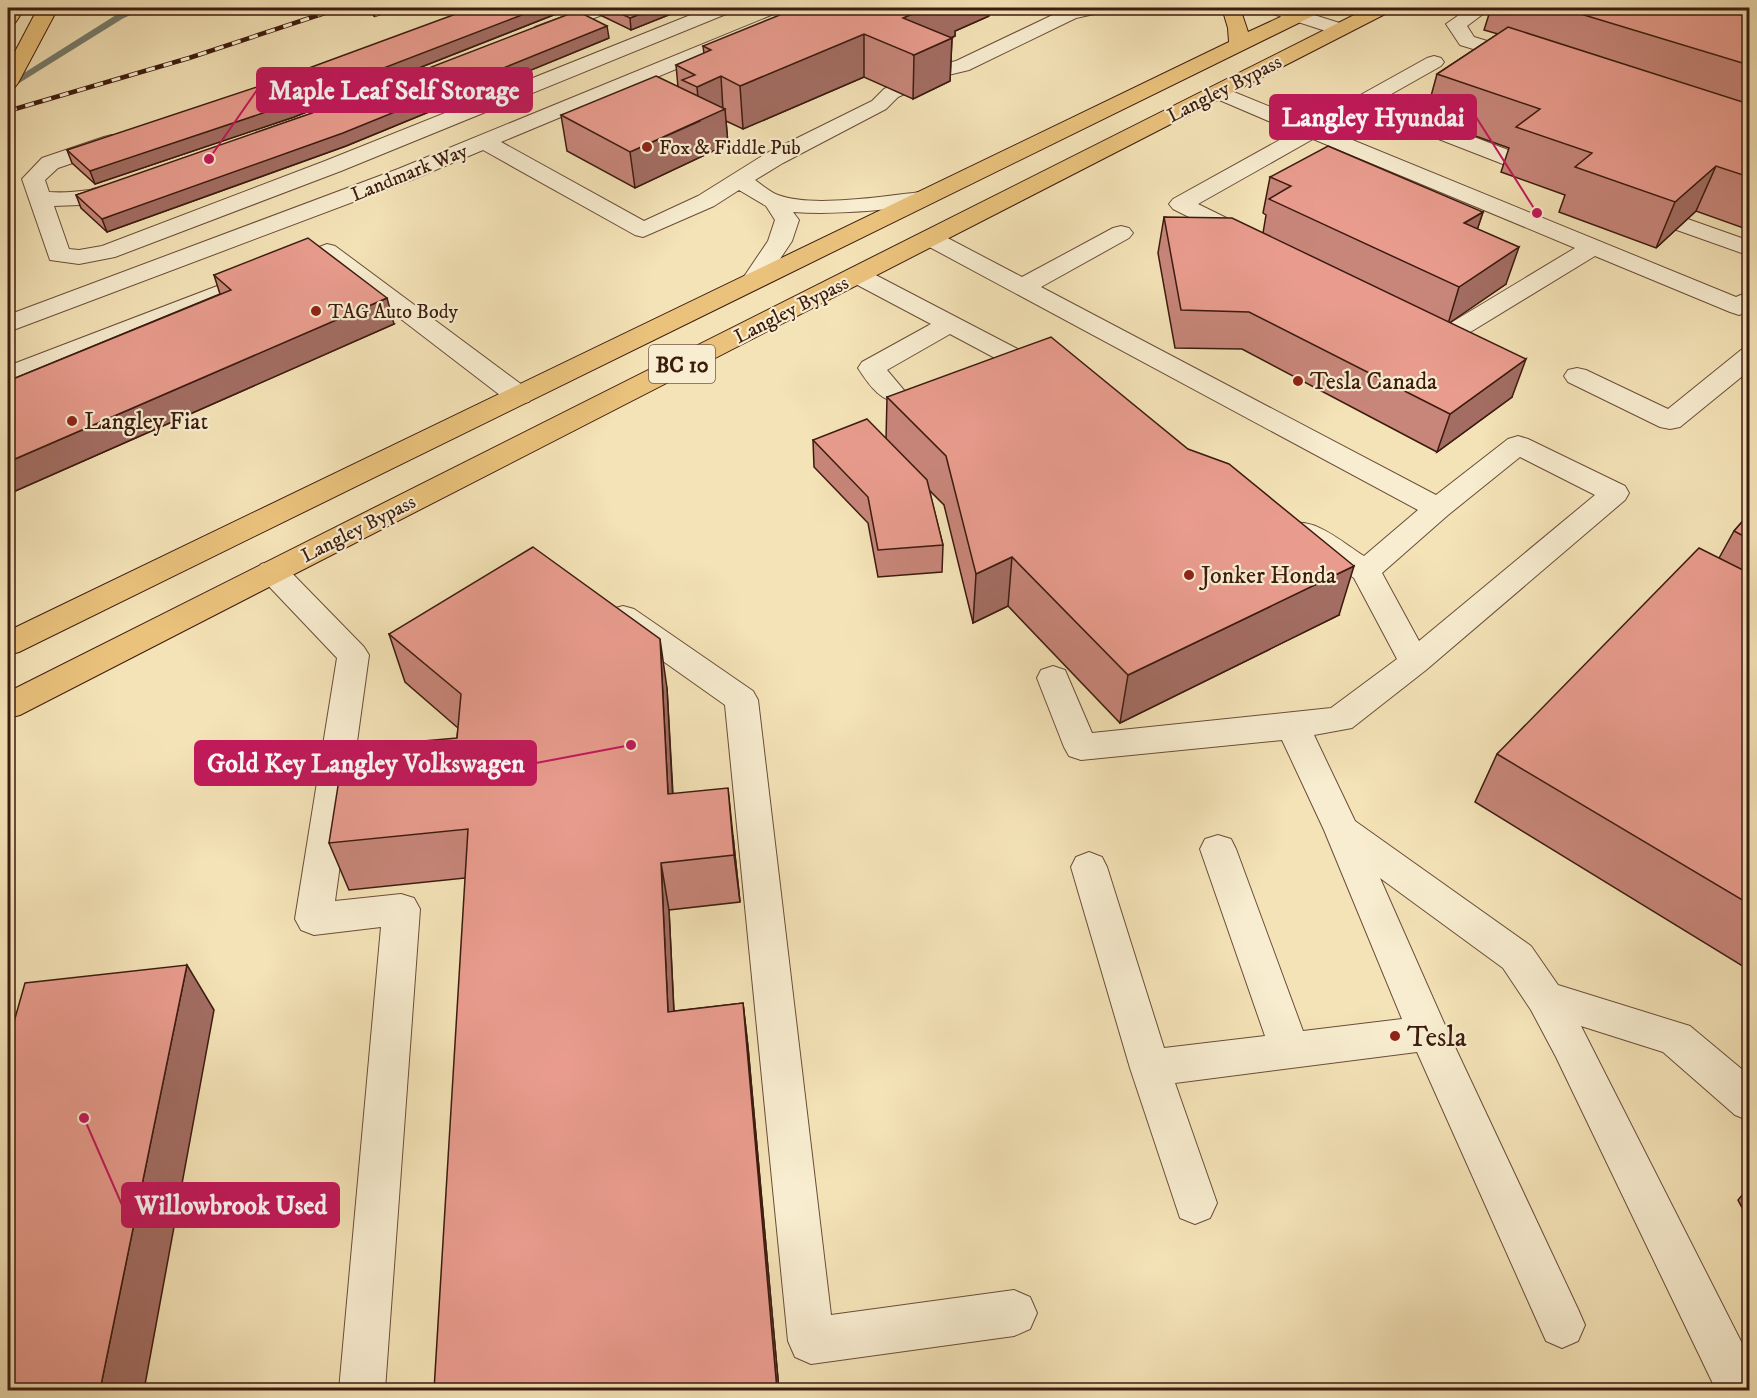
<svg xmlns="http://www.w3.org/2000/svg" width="1757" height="1398" font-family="'IM FELL DW Pica',serif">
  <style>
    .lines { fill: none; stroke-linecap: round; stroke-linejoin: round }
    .stream { fill: #767d6e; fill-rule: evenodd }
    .minor-casing { stroke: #6a4d39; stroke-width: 2 }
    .major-casing { stroke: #3c1b0f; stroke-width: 2 }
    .highway-casing { stroke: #3c1b0f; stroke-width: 2 }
    .minor { fill: #f8edd0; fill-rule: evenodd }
    .major { fill: #eac27c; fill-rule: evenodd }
    .highway { fill: #eac27c; fill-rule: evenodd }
    .rail-casing { stroke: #3c1b0f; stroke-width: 4.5 }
    .rail { stroke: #f8edd0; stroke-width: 3; stroke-dasharray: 9; stroke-linecap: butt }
    .wall { fill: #c8867a; stroke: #3c1b0f; stroke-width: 1.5 }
    .shaded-wall { fill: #a36d63; stroke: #3c1b0f; stroke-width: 1.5 }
    .building { fill: #e99c8e; stroke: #3c1b0f; stroke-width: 1.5 }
    .poi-dot { fill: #8f2418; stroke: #f8edd0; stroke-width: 2 }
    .labels { text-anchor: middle; stroke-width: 4.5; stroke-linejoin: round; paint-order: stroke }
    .far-street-label { font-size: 20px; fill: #3c1b0f; stroke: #f8edd0 }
    .far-poi-label { font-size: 20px; fill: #3c1b0f; stroke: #f8edd0; text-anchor: start }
    .shield { fill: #f8edd0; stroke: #745a49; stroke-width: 1.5 }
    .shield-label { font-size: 22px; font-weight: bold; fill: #3c1b0f }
    .poi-label { font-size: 24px; fill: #3c1b0f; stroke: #f8edd0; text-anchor: start }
    .near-poi-label { font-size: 28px; fill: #3c1b0f; stroke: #f8edd0; text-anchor: start }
    .leader { fill: none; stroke: #c2185b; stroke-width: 2 }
    .callout-dot { fill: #c2185b; stroke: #f8edd0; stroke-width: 2 }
    .callout { fill: #c2185b; stroke: #c2185b; stroke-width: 2 }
    .callout-label { font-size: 26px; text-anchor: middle; font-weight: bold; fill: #fff }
  </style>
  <rect width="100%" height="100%" fill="#f4e3b7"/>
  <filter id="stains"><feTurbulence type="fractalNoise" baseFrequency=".00333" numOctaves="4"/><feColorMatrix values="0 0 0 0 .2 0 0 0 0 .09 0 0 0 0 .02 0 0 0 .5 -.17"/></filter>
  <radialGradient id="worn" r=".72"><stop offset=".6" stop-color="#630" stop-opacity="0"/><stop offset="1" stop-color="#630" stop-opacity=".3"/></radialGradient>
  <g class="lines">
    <path class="stream" d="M 135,8 L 145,8 L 122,19 L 8,90 L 8,83 L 116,15 Z"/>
    <defs>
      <path id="minor" d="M 587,8 L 613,8 L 610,12 L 549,35 L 535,35 L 532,31 L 535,27 Z
        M 708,8 L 734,8 L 731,12 L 341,171 L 115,257 L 79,264 L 50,260 L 22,179 L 42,158 L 104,137 L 112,135 L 120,137 L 123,142 L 120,147 L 58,168 L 45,180 L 49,192 C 62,193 75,192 89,190 C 102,187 115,181 128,184 L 131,189 L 128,194 L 80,205 L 54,206 L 69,249 L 79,250 L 102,246 L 325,161 Z
        M 791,8 L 816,8 L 813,12 L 501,142 L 644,221 L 698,196 L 767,153 L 872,101 L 884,89 L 931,67 L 956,61 L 1063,10 L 1073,8 L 1106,8 L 1103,12 L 1076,18 L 969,70 L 944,76 L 898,97 L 886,109 L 783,163 L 755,180 C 762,185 770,192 778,195 C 812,208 884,196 921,192 L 929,194 L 932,199 L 929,204 L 921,206 C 878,210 836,215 793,212 L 799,220 L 792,241 L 762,286 L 753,288 L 744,286 L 741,281 L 768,241 L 775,220 L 766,206 L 739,190 L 714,206 L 643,237 L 635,235 L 483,150 L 414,179 L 8,332 L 8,315 L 398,169 Z
        M 1264,8 L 1292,8 L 1346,25 L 1349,29 L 1346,33 L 1332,33 L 1267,12 Z
        M 1469,8 L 1491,8 L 1467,26 L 1474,37 L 1530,54 L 1533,58 L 1530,62 L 1523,64 L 1460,45 L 1446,24 Z
        M 1434,56 L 1441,58 L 1444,62 L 1441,66 L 1379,101 L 1524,156 L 1527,161 L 1524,166 L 1516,168 L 1508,166 L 1364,110 L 1328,130 L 1736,297 L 1750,291 L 1750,311 L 1739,315 L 1730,312 L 1595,256 L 1454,342 C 1440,346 1418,339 1409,326 L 1413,321 L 1422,318 L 1444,327 L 1575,248 L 1313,139 L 1198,204 L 1255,232 L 1259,237 L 1255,242 L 1247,244 L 1239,242 L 1173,209 L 1169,204 L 1173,199 L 1294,132 L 1210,96 L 1207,92 L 1210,88 L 1217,86 L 1224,88 L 1310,123 L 1427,58 Z
        M 1682,217 L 1750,241 L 1750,256 L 1674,229 L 1670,224 L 1674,219 Z
        M 1121,226 L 1129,228 L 1133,233 L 1129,238 L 1041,287 L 1436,495 L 1508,439 L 1518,436 L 1528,439 L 1625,486 L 1629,493 L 1625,500 L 1426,670 L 1352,728 L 1314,735 L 1355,821 L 1531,946 L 1558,985 L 1690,1026 L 1750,1076 L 1750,1121 L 1735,1115 L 1663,1052 L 1581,1026 L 1750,1359 L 1750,1390 L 1716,1390 L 1556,1057 L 1531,1010 L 1503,968 L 1380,878 L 1448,1032 L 1578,1309 L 1585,1325 L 1578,1341 L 1562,1348 L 1546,1341 L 1417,1052 L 1175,1083 L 1217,1203 L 1210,1218 L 1195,1224 L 1180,1218 L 1130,1068 L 1071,867 L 1076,857 L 1089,852 L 1102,857 L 1107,867 L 1164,1048 L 1265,1036 L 1200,849 L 1205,839 L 1218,835 L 1231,839 L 1236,849 L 1303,1031 L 1402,1019 L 1324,830 L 1282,740 L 1081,760 L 1069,756 L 1064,747 L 1037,678 L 1041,670 L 1053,666 L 1065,670 L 1092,733 L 1331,708 L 1397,659 L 1354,578 L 1291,538 L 1286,531 L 1291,524 C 1315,517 1343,543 1364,556 L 1418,510 L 922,243 L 918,238 L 922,233 L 930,231 L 938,233 L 1022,277 L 1113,228 ZM 1520,457 L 1595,495 L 1419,641 L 1382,573 L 1448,515 Z
        M 327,244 L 335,246 L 529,390 L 532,396 L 529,402 L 519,404 L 509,402 L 324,260 L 8,383 L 8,366 Z
        M 857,268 L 866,270 L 1054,368 L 1058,374 L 1054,380 L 1045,382 L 1036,380 L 950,334 L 887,370 L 908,395 L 905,401 C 883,406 869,385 858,368 L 862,362 L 931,324 L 848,280 L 845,275 L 848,270 Z
        M 1750,348 L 1750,370 L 1680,427 L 1670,429 L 1660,427 L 1568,382 L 1564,376 L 1568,370 L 1577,368 L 1586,370 L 1668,409 L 1741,350 Z
        M 272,561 L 283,564 L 364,647 L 369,655 L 335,901 L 401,894 L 414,898 L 420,909 L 385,1390 L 339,1390 L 381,927 L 314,935 L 301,930 L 295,919 L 337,658 L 261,578 L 257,571 L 261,564 Z
        M 623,606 L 634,609 L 753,691 L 758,700 L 831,1315 L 1014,1290 L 1030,1297 L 1037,1313 L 1030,1329 L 1014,1336 L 811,1364 L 795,1357 L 788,1341 L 725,705 L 612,625 L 607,617 L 612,609 Z"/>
      <path id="major" d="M 8,8 L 25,8 L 15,23 L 8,25 Z
        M 38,8 L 58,8 L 18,83 L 15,87 L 8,89 L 8,65 Z"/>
      <path id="highway" d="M 1222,8 L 1240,8 L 1248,32 L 1300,8 L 1324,8 L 1321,12 L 19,652 L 8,655 L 8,631 L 1229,42 L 1228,28 Z
        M 1368,8 L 1392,8 L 1389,12 L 20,715 L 8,718 L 8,692 Z"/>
    </defs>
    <use href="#minor" class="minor-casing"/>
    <use href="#major" class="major-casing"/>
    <use href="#highway" class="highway-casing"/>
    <use href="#minor" class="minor"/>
    <use href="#major" class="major"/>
    <use href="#highway" class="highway"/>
    <defs>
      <path id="rail" d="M 375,15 L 394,8
        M 8,111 L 189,58 L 340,8"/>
    </defs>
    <use href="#rail" class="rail-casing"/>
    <use href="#rail" class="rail"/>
  </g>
  <path class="wall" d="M 599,8 L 686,8 L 631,30 L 600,15 Z
    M 1491,8 L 1718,8 L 1749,17 L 1749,230 L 1696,211 L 1656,248 L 1559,212 L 1565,195 L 1501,172 L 1509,148 L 1425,118 L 1437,74 L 1498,34 L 1484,30 Z
    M 1728,8 L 1749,8 L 1749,14 Z
    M 556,14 L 294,117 L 95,184 L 72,163 L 67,150 Z
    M 989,16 L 955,31 L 955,36 L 951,38 L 952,38 L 950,81 L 913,99 L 864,77 L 743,129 L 726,121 L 728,144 L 635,188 L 567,151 L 561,115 L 678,87 L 676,65 L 704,54 L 703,46 Z
    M 609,38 L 346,146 L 107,232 L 81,208 L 76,195 Z
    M 1270,177 L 1483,212 L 1477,229 L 1506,284 L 1450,322 L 1512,397 L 1437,452 L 1242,349 L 1175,348 L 1158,253 L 1164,217 L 1263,233 L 1266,215 L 1263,213 Z
    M 214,275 L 394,324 L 13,492 L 8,485 L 8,381 L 220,294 Z
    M 887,397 L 1339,615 L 1120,723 L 1008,606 L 973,623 L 944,505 L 929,490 L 943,545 L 942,572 L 878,577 L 868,523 L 814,467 L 813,440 L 886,439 Z
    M 1749,514 L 1749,970 L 1475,802 L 1497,754 L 1719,558 L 1734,531 Z
    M 389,634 L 667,688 L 673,794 L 733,836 L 740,902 L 669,910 L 674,1011 L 743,1003 L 748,1047 L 779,1390 L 465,878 L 349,890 L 329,843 L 457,738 L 458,728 L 405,682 Z
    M 1749,1187 L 1749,1221 L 1738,1200 Z"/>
  <path class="shaded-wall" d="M 540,8 L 555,8 L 556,14 L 294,117 L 95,184 L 90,171 Z
    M 656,8 L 686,8 L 631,30 L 630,18 Z
    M 926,8 L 990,8 L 989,16 L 955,31 L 955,36 L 913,55 L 903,18 Z
    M 607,26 L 609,38 L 346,146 L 107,232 L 102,219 Z
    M 864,34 L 864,77 L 743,129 L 740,86 Z
    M 952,38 L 950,81 L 913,99 L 914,55 Z
    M 721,76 L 723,110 L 725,109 L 728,144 L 635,188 L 630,152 L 700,121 L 697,87 Z
    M 1716,166 L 1696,211 L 1656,248 L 1675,202 Z
    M 1483,212 L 1471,249 L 1464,223 Z
    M 1519,247 L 1506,284 L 1448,324 L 1459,287 Z
    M 387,298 L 394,324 L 13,492 L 8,480 L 8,462 Z
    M 1526,359 L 1512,397 L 1437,452 L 1450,414 Z
    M 1012,557 L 1008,606 L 973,623 L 976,574 Z
    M 1354,566 L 1339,615 L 1120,723 L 1128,675 Z
    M 660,639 L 667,688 L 675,842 L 668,794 Z
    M 728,788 L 733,836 L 740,902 L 734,855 Z
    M 661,863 L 669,910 L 676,1056 L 668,1012 Z
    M 187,965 L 214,1010 L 144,1390 L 100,1390 Z
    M 743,1003 L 748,1047 L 779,1390 L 777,1390 Z"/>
  <path class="building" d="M 472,8 L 540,8 L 290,104 L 90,171 L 67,150 L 260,86 Z
    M 608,8 L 656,8 L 630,18 Z
    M 797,8 L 926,8 L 903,18 L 952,38 L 914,55 L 864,34 L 740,86 L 721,76 L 697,87 L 682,80 L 695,75 L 676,65 L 711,50 L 703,46 Z
    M 1561,8 L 1718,8 L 1749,17 L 1749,65 Z
    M 577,11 L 607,26 L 343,133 L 102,219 L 76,195 L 312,113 Z
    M 1508,27 L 1749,104 L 1749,177 L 1716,166 L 1675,202 L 1575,167 L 1592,153 L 1516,127 L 1540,109 L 1437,74 Z
    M 656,76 L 725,109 L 630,152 L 561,115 Z
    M 1328,146 L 1483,212 L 1464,223 L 1519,247 L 1459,287 L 1269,199 L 1291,186 L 1270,177 Z
    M 1164,217 L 1232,218 L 1526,359 L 1450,414 L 1249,312 L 1181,310 Z
    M 308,238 L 387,298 L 8,462 L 8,381 L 231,290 L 214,275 Z
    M 1051,337 L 1188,449 L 1229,464 L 1354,566 L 1128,675 L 1012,557 L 976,574 L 946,456 L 887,397 Z
    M 867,419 L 927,480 L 943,545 L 878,550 L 868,497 L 813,440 Z
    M 1749,514 L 1749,539 L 1734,531 Z
    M 533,547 L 660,639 L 668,794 L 728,788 L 734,855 L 661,863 L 668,1012 L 743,1003 L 777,1390 L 434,1390 L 468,829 L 329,843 L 344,748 L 457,738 L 461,694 L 389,634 Z
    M 1699,548 L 1749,573 L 1749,904 L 1497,754 Z
    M 187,965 L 100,1390 L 8,1390 L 8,1043 L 25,983 Z"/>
  <g class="poi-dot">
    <circle cx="647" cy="147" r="6"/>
    <circle cx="316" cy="311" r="6"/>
    <circle cx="1298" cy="381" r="6"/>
    <circle cx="72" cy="421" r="6"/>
    <circle cx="1189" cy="575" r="6"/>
    <circle cx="1395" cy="1036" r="6"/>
  </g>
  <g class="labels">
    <g class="far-street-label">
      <text transform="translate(1224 88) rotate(-27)" y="7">Langley Bypass</text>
      <text transform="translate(409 172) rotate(-22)" y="7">Landmark Way</text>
      <text transform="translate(791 309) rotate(-27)" y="7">Langley Bypass</text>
      <text transform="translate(358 528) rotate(-27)" y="7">Langley Bypass</text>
    </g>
    <g class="far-poi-label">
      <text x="659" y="154">Fox &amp; Fiddle Pub</text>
      <text x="328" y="318">TAG Auto Body</text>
    </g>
    <rect class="shield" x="649" y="345" width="66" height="38" rx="4.5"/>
    <g class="shield-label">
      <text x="682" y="372">BC 10</text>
    </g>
    <g class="poi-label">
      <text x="1310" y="389">Tesla Canada</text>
      <text x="84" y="429">Langley Fiat</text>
      <text x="1201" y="583">Jonker Honda</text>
    </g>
    <g class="near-poi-label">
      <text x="1407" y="1046">Tesla</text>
    </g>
  </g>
  <path class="leader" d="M209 159L257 90M1537 213L1476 117M631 745L536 763M84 1118L122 1205"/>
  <g class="callout-dot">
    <circle cx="209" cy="159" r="6"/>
    <circle cx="1537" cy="213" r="6"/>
    <circle cx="631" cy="745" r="6"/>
    <circle cx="84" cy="1118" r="6"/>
  </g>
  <g class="callout">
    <rect x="257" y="68" width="275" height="44" rx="6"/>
    <rect x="1270" y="95" width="206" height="44" rx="6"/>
    <rect x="195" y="741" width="341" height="44" rx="6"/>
    <rect x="122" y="1183" width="217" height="44" rx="6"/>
  </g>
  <g class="callout-label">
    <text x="394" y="99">Maple Leaf Self Storage</text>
    <text x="1373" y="126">Langley Hyundai</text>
    <text x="366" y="772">Gold Key Langley Volkswagen</text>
    <text x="231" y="1214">Willowbrook Used</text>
  </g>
  <rect width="1757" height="1398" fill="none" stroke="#f4e3b7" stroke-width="30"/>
  <rect x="9" y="9" width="1739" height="1380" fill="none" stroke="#3c1b0f" stroke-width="3"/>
  <rect x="15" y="15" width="1727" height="1368" fill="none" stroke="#3c1b0f" stroke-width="1.5"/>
  <rect width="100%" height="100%" filter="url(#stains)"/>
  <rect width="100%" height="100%" fill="url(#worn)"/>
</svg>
